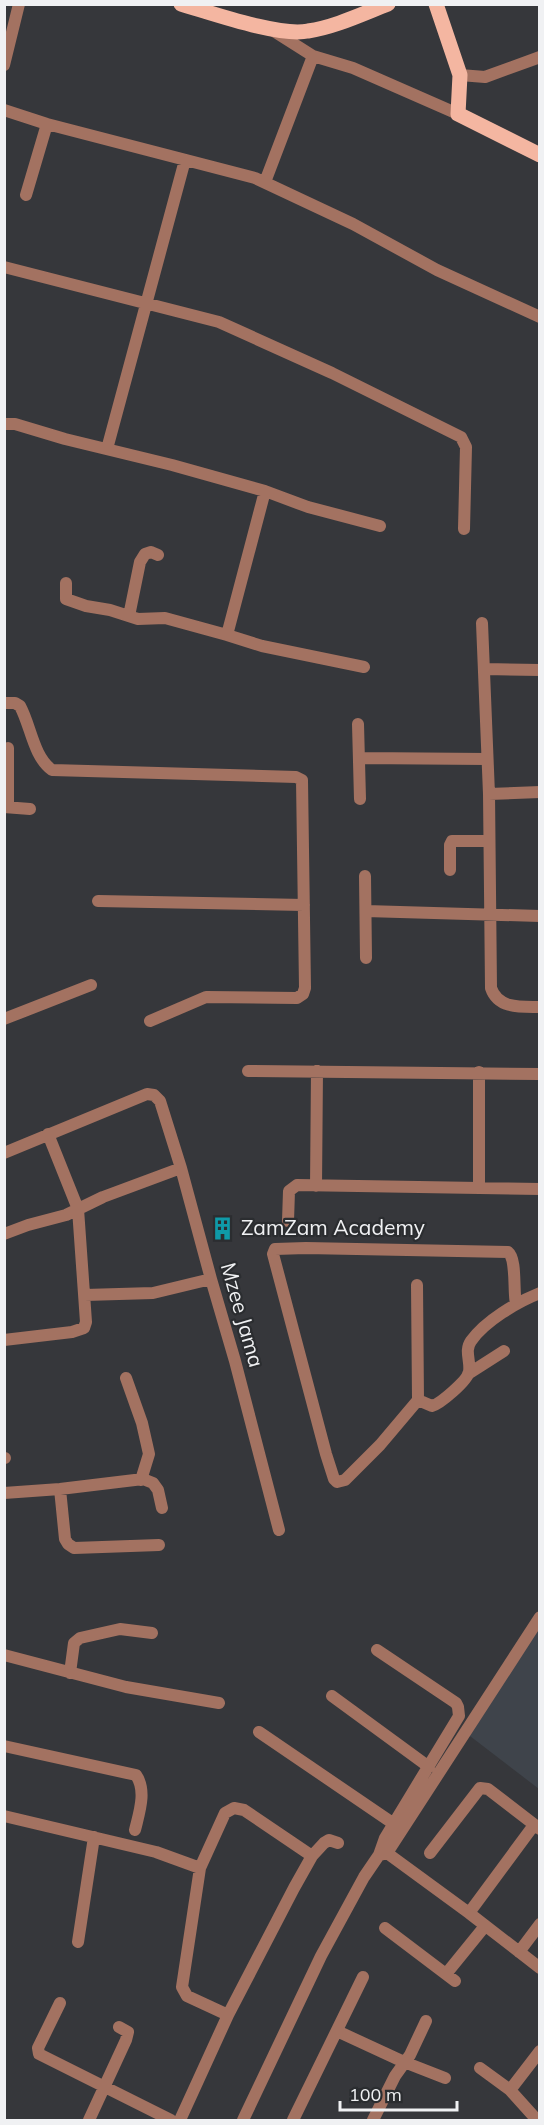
<svg xmlns="http://www.w3.org/2000/svg" width="544" height="2125" font-family="Mulish,sans-serif">
  <style>
    .built { fill: #3f444b }
    .lines { fill: none; stroke-linecap: round; stroke-linejoin: round }
    .minor { stroke: #a37261; stroke-width: 12 }
    .major { stroke: #f4b6a1; stroke-width: 15 }
    .labels { text-anchor: middle; stroke-width: 4.5; stroke-linejoin: round; paint-order: stroke }
    .poi-label { font-size: 21px; fill: #f0f1f3; stroke: #2b2d30; text-anchor: start }
    .street-label { font-size: 21px; fill: #f0f1f3; stroke: #2b2d30 }
  </style>
  <rect width="100%" height="100%" fill="#36373b"/>
  <path class="built" d="M 539,1620 L 539,1789 L 466,1733 Z"/>
  <g class="lines">
    <path class="minor" d="M 272,30 L 313,56 L 353,68 L 458,114
      M 4,65 L 19,4
      M 460,75 L 485,77 L 540,57
      M 4,110 L 47,124 L 255,178 L 353,224 L 437,270 L 540,317
      M 265,182 L 313,56
      M 26,195 L 47,124
      M 4,267 L 219,322 L 332,373 L 461,437 L 466,447 L 464,529
      M 4,424 L 15,424 L 65,439 L 172,465 L 265,491 L 308,507 L 380,526
      M 107,449 L 185,160
      M 265,491 L 227,635 L 262,646 L 364,667
      M 66,583 L 66,599 L 86,606 L 110,610 L 138,619 L 165,618 L 227,635
      M 129,616 L 140,562 L 145,554 L 151,552 L 158,555
      M 482,623 L 489,794 L 491,988 C 498,1009 521,1007 540,1007
      M 485,669 L 540,670
      M 4,703 L 15,703 L 20,706 C 31,726 33,756 52,770 L 296,777 L 302,780 L 305,988 L 303,994 L 297,998 L 206,997 L 150,1021
      M 358,724 L 360,799
      M 359,758 L 487,759
      M 489,794 L 540,792
      M 4,807 L 30,809
      M 8,807 L 8,748
      M 450,870 L 450,845 L 452,841 L 489,841
      M 365,876 L 366,958
      M 98,901 L 304,905
      M 366,911 L 540,916
      M 4,1019 L 91,985
      M 248,1071 L 540,1074
      M 479,1072 L 479,1188
      M 4,1153 L 147,1094 L 154,1095 L 160,1101 L 181,1168 L 211,1279 L 235,1361 L 279,1530
      M 316,1186 L 317,1071
      M 288,1221 L 289,1191 L 297,1185 L 540,1189
      M 4,1234 L 28,1225 L 66,1215 L 103,1197 L 181,1168
      M 417,1285 L 418,1400 L 380,1445 L 345,1480 L 337,1482 L 334,1479 L 326,1454 L 273,1254 L 275,1249 L 306,1248 L 508,1252 C 517,1259 513,1291 516,1304
      M 85,1295 L 153,1293 L 211,1279
      M 4,1340 L 72,1332 L 84,1328 L 86,1322 L 78,1209 L 48,1134
      M 468,1374 L 504,1351
      M 126,1378 L 142,1423 L 149,1454 L 141,1480
      M 418,1400 L 432,1406 C 440,1404 467,1381 469,1372 C 471,1361 464,1351 471,1341 C 485,1321 517,1302 540,1293
      M 4,1458 L 5,1458
      M 60,1489 L 65,1539 L 68,1544 L 74,1548 L 159,1545
      M 4,1493 L 60,1489 L 143,1479 L 153,1483 L 158,1490 L 162,1508
      M 4,1655 L 126,1687 L 219,1703
      M 70,1673 L 74,1643 L 80,1638 L 120,1629 L 152,1633
      M 332,1696 L 429,1767
      M 259,1732 L 394,1824
      M 4,1746 L 136,1775 C 147,1791 139,1813 135,1830
      M 4,1816 L 156,1852 L 200,1868
      M 387,1853 L 540,1617
      M 430,1853 L 480,1788 L 488,1789 L 540,1829
      M 380,1855 L 387,1853 L 469,1913 L 540,1968
      M 469,1913 L 534,1825
      M 385,1928 L 455,1981
      M 78,1942 L 94,1837
      M 519,1952 L 540,1924
      M 446,1974 L 485,1926
      M 60,2003 L 38,2048 L 39,2054 L 171,2120
      M 228,2015 L 187,1996 L 182,1987 L 200,1868 L 225,1813 L 234,1808 L 244,1810 L 312,1856
      M 337,2031 L 404,2062 L 445,2078
      M 480,2068 L 510,2090 L 537,2120
      M 510,2090 L 540,2051
      M 89,2120 L 126,2040 L 128,2032 L 119,2027
      M 180,2120 L 228,2015 L 294,1888 L 312,1856 L 324,1843 L 329,1840 L 338,1843
      M 243,2120 L 321,1956 L 364,1877 L 379,1855 L 385,1838 L 459,1716 L 458,1707 L 456,1703 L 377,1650
      M 293,2120 L 363,1977
      M 373,2120 L 395,2076 L 410,2055 L 426,2021"/>
    <path class="major" d="M 181,4 C 212,13 280,37 308,31 C 335,27 362,14 388,4
      M 436,4 L 460,75 L 458,114 L 540,155"/>
  </g>
  <defs>
    <symbol id="building-bare" viewBox="-9 -9 18 18"><path d="M-4-6H4V6H1V3H-1V6H-4ZM-2.5-4.3h1.7v1.8h-1.7ZM.8-4.3h1.7v1.8H.8ZM-2.5-1h1.7V.8h-1.7ZM.8-1h1.7V.8H.8Z" fill="#0f9aa8" stroke="#2b2d30" stroke-width="2.5" paint-order="stroke"/></symbol>
  </defs>
  <g fill-rule="evenodd">
    <use href="#building-bare" x="206" y="1212" width="33" height="33"/>
  </g>
  <g class="labels">
    <g class="poi-label">
      <text x="241" y="1235">ZamZam Academy</text>
    </g>
    <g class="street-label">
      <text transform="translate(242 1315) rotate(74)" y="7">Mzee Jama</text>
    </g>
  </g>
  <rect width="544" height="2125" fill="none" stroke="#f0f1f3" stroke-width="12"/>
  <path d="M340 2101v9h117v-9" fill="none" stroke="#f0f1f3" stroke-width="3"/>
  <text x="349" y="2101" font-size="18" fill="#f0f1f3" stroke="#2b2d30" stroke-width="4.5" paint-order="stroke">100 m</text>
</svg>
